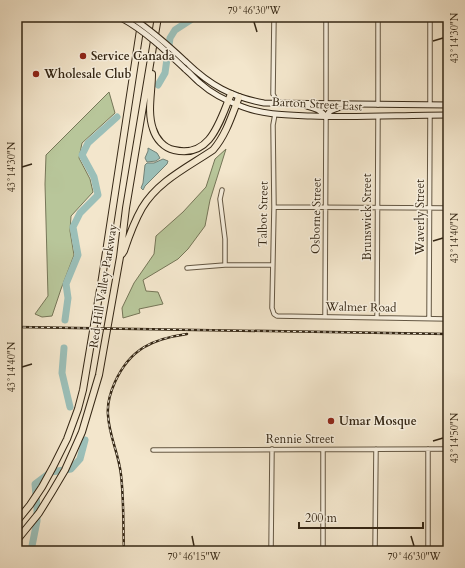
<svg xmlns="http://www.w3.org/2000/svg" width="465" height="568" font-family="Cardo,serif">
  <style>
    .green { fill: #b8c69a; stroke: #767658 }
    .water { fill: #9bbfb8; stroke: #728277 }
    .lines { fill: none; stroke-linecap: round; stroke-linejoin: round }
    .river { stroke: #9bbfb8; stroke-width: 7 }
    .minor-casing { stroke: #645743; stroke-width: 5.5 }
    .secondary-casing { stroke: #352715; stroke-width: 7 }
    .motorway-casing { stroke: #352715; stroke-width: 8 }
    .minor { stroke: #f7efde; stroke-width: 3.5 }
    .secondary { stroke: #f7efde; stroke-width: 5 }
    .motorway { stroke: #f3e6cc; stroke-width: 6 }
    .rail-casing { stroke: #352715; stroke-width: 2.5 }
    .rail { stroke: #f7efde; stroke-width: 1; stroke-dasharray: 3; stroke-linecap: butt }
    .secondary-bridge-casing { stroke: #352715; stroke-width: 7; stroke-linecap: butt }
    .secondary-bridge { stroke: #f7efde; stroke-width: 5 }
    .ticks { fill: none; stroke: #352715; stroke-width: 1.5 }
    .poi-dot { fill: #8f2418; stroke: #f7efde; stroke-width: 1.5 }
    .labels { text-anchor: middle; stroke-width: 3; stroke-linejoin: round; paint-order: stroke }
    .poi-label { font-size: 12px; font-weight: bold; fill: #352715; stroke: #f7efde; text-anchor: start }
    .street-label { font-size: 12px; fill: #352715; stroke: #f7efde }
    .neatline { fill: none; stroke: #352715; stroke-width: 1.5 }
    .ticks-label { font-size: 10px; text-anchor: middle; fill: #352715 }
  </style>
  <rect width="100%" height="100%" fill="#f3e6cc"/>
  <filter id="stains"><feTurbulence type="fractalNoise" baseFrequency=".005" numOctaves="4"/><feColorMatrix values="0 0 0 0 .2 0 0 0 0 .09 0 0 0 0 .02 0 0 0 .5 -.17"/></filter>
  <radialGradient id="worn" r=".72"><stop offset=".6" stop-color="#630" stop-opacity="0"/><stop offset="1" stop-color="#630" stop-opacity=".3"/></radialGradient>
  <path class="green" d="M 109,92 L 115,113 L 82,143 L 79,158 L 90,179 L 93,192 L 71,216 L 70,231 L 74,255 L 61,289 L 52,316 L 42,317 L 35,314 L 48,296 L 45,184 L 46,155 Z
    M 226,149 L 210,200 L 205,226 L 188,249 L 178,259 L 143,280 L 146,291 L 158,292 L 163,304 L 139,309 L 140,313 L 123,318 L 122,308 L 134,283 L 154,254 L 156,236 L 183,212 L 206,187 L 215,159 Z"/>
  <path class="water" d="M 148,148 L 157,153 L 160,158 L 156,161 L 147,162 L 145,158 L 148,151 Z
    M 163,159 L 168,161 L 167,164 L 145,186 L 143,190 L 141,188 L 143,183 L 145,165 L 147,163 L 154,163 Z"/>
  <g class="lines">
    <path class="river" d="M 158,85 L 165,73 L 170,38 L 175,30 L 195,17
      M 65,320 L 68,298 L 66,284 L 78,255 L 73,227 L 80,213 L 98,195 L 94,177 L 82,155 L 88,143 L 117,117
      M 64,348 L 62,373 L 70,407
      M 31,551 L 37,521 L 37,507 L 35,484 L 51,472 L 71,469 L 80,459 L 85,440"/>
    <defs>
      <path id="minor" d="M 274,17 L 273,94 L 275,98 L 280,103
        M 430,17 L 430,105
        M 326,104 L 326,17
        M 378,105 L 378,17
        M 275,114 L 273,125 L 274,207 L 272,308 L 274,314 L 277,316 L 448,319
        M 222,190 L 220,199 L 225,239 L 225,265
        M 274,207 L 448,208
        M 187,268 L 225,265 L 272,265
        M 325,316 L 326,117
        M 377,317 L 378,117
        M 429,318 L 430,115
        M 153,450 C 251,449 350,450 448,449
        M 271,551 L 272,449
        M 323,551 L 323,450
        M 375,551 L 376,449
        M 428,551 L 428,449"/>
      <path id="secondary" d="M 186,62 C 210,85 231,97 264,103 L 448,105
        M 185,69 C 190,73 195,79 200,83 C 211,93 229,102 243,107 C 264,115 289,115 311,116 C 357,118 402,115 448,115
        M 307,106 C 315,108 321,110 326,117
        M 326,117 L 330,111 L 343,106"/>
      <path id="motorway" d="M 152,74 C 152,92 147,112 153,129 C 156,139 164,148 174,150 C 211,159 220,120 231,94
        M 122,254 L 124,251 C 129,236 134,222 142,208 C 158,181 188,167 213,150 C 226,135 232,115 239,97
        M 17,521 L 30,505 L 42,487 L 53,467 L 67,439 L 78,409 L 83,390 L 102,278 L 142,17
        M 17,540 L 39,513 L 52,492 L 65,470 L 82,432 L 99,375 L 120,257 L 126,208 L 158,17"/>
    </defs>
    <use href="#minor" class="minor-casing"/>
    <use href="#secondary" class="secondary-casing"/>
    <use href="#motorway" class="motorway-casing"/>
    <use href="#minor" class="minor"/>
    <use href="#secondary" class="secondary"/>
    <use href="#motorway" class="motorway"/>
    <defs>
      <path id="rail" d="M 17,327 L 448,334
        M 124,551 C 123,526 124,500 121,475 C 119,454 109,436 108,415 C 107,404 110,393 115,382 C 130,349 152,339 187,334"/>
    </defs>
    <use href="#rail" class="rail-casing"/>
    <use href="#rail" class="rail"/>
    <defs>
      <path id="secondary-bridge" d="M 131,17 C 151,30 169,46 186,62
        M 121,18 C 145,31 165,50 185,69"/>
    </defs>
    <use href="#secondary-bridge" class="secondary-bridge-casing"/>
    <use href="#secondary-bridge" class="secondary-bridge"/>
  </g>
  <path class="ticks" d="M 254,22 L 257,32M 433,41 L 443,38M 22,167 L 32,164M 433,241 L 443,238M 22,367 L 32,364M 433,441 L 443,438M 192,536 L 194,546M 411,536 L 414,546"/>
  <g class="poi-dot">
    <circle cx="83" cy="56" r="4"/>
    <circle cx="36" cy="74" r="4"/>
    <circle cx="331" cy="421" r="4"/>
  </g>
  <g class="labels">
    <g class="poi-label">
      <text x="91" y="60">Service Canada</text>
      <text x="44" y="78">Wholesale Club</text>
      <text x="339" y="425">Umar Mosque</text>
    </g>
    <g class="street-label">
      <text transform="translate(317 104) rotate(3)" y="4">Barton Street East</text>
      <text transform="translate(263 214) rotate(-89)" y="4">Talbot Street</text>
      <text transform="translate(316 216) rotate(-89)" y="4">Osborne Street</text>
      <text transform="translate(367 217) rotate(-90)" y="4">Brunswick Street</text>
      <text transform="translate(420 217) rotate(-90)" y="4">Waverly Street</text>
      <text transform="translate(103 286) rotate(-81)" y="4">Red Hill Valley Parkway</text>
      <text transform="translate(361 307) rotate(1)" y="4">Walmer Road</text>
      <text x="300" y="443">Rennie Street</text>
    </g>
  </g>
  <rect width="465" height="568" fill="none" stroke="#f3e6cc" stroke-width="44"/>
  <path d="M299 522v6h124v-6" fill="none" stroke="#352715" stroke-width="2"/>
  <text x="305" y="522" font-size="12" fill="#352715" stroke="#f7efde" stroke-width="3" paint-order="stroke">200 m</text>
  <rect x="22" y="22" width="421" height="524" class="neatline"/>
  <g class="ticks-label">
    <text x="254" y="14">79°46'30"W</text>
    <text transform="translate(454 38) rotate(-90)" y="4">43°14'30"N</text>
    <text transform="translate(11 167) rotate(-90)" y="4">43°14'30"N</text>
    <text transform="translate(454 238) rotate(-90)" y="4">43°14'40"N</text>
    <text transform="translate(11 367) rotate(-90)" y="4">43°14'40"N</text>
    <text transform="translate(454 438) rotate(-90)" y="4">43°14'50"N</text>
    <text x="194" y="560">79°46'15"W</text>
    <text x="414" y="560">79°46'30"W</text>
  </g>
  <rect width="100%" height="100%" filter="url(#stains)"/>
  <rect width="100%" height="100%" fill="url(#worn)"/>
</svg>
